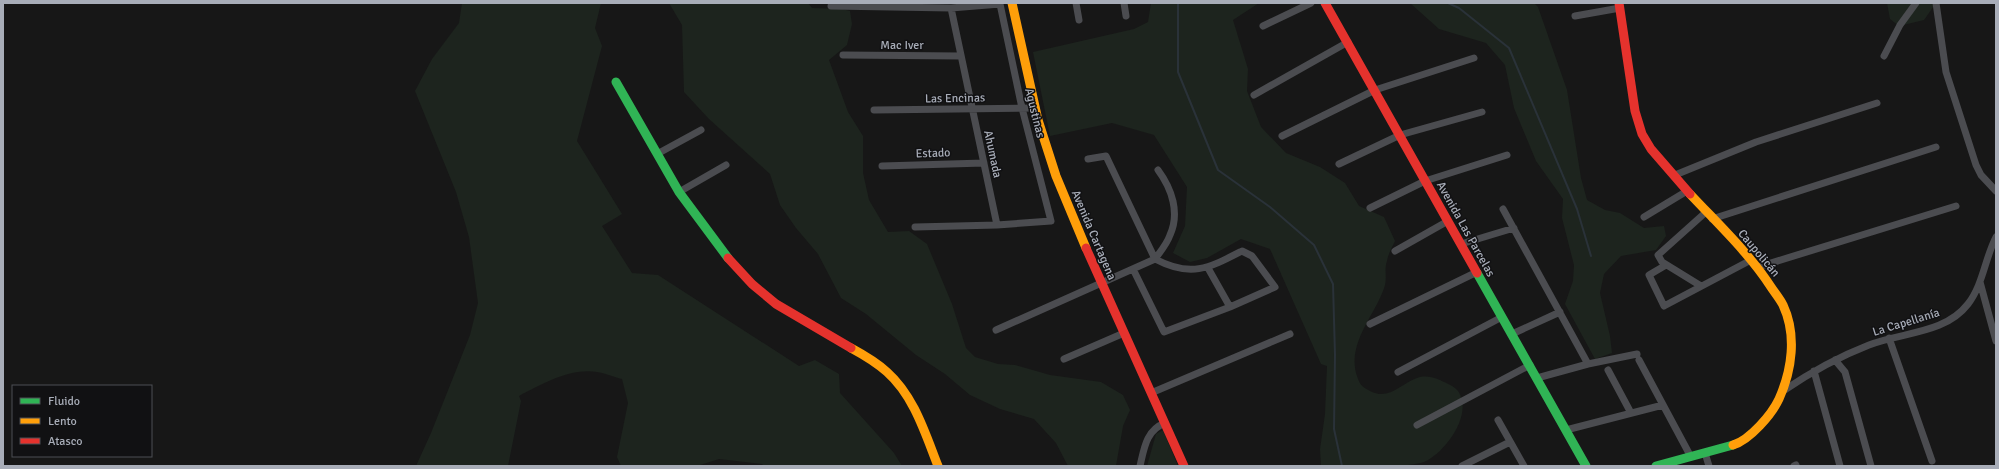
<svg xmlns="http://www.w3.org/2000/svg" width="1999" height="469" font-family="Signika,sans-serif">
  <style>
    .green { fill: #1d241e }
    .lines { fill: none; stroke-linecap: round; stroke-linejoin: round }
    .stream { stroke: #2a3239; stroke-width: 2 }
    .street { stroke: #4b4c50; stroke-width: 7 }
    .fast { stroke: #30b455; stroke-width: 9 }
    .slow { stroke: #ff9f0a; stroke-width: 9 }
    .jam { stroke: #e5322d; stroke-width: 9 }
    .labels { text-anchor: middle; stroke-width: 3; stroke-linejoin: round; paint-order: stroke }
    .street-label { font-size: 12px; fill: #a8adb8; stroke: #111113 }
  </style>
  <rect width="100%" height="100%" fill="#171717"/>
  <path class="green" d="M 462,3 L 601,3 L 595,28 L 602,46 L 577,141 L 622,214 L 602,226 L 632,273 L 658,275 L 799,366 L 815,360 L 839,374 L 840,393 L 894,453 L 902,466 L 764,466 L 762,464 L 719,459 L 697,466 L 621,466 L 617,457 L 628,403 L 622,379 C 614,377 605,373 597,372 C 570,368 542,384 519,396 L 521,401 L 508,466 L 416,466 L 431,433 L 470,335 L 478,303 L 469,237 L 456,192 L 415,91 L 432,59 L 459,23 Z
    M 669,3 L 808,3 L 812,8 L 842,9 L 850,11 L 852,24 L 847,45 L 829,60 L 848,112 L 863,136 L 863,173 L 869,200 L 888,232 L 909,231 L 927,244 L 952,304 L 966,348 L 975,357 L 998,364 L 1015,365 L 1050,375 L 1101,382 L 1123,395 L 1130,410 L 1123,426 L 1116,466 L 1068,466 L 1056,443 L 1034,419 L 1000,409 L 970,395 L 945,374 L 916,355 L 866,314 L 841,298 L 818,254 L 796,228 L 780,205 L 770,174 L 709,119 L 684,92 L 682,25 Z
    M 1151,3 L 1259,3 L 1233,20 L 1248,69 L 1247,91 L 1261,127 L 1286,153 L 1320,167 L 1345,183 L 1359,206 L 1384,217 L 1395,241 C 1392,248 1388,254 1387,261 C 1384,269 1387,277 1385,285 C 1377,314 1344,344 1358,379 C 1360,385 1364,388 1370,391 C 1389,401 1400,384 1417,378 C 1425,375 1432,377 1440,380 C 1446,383 1454,386 1458,391 C 1474,414 1445,453 1424,462 C 1404,469 1345,466 1321,466 L 1320,449 L 1325,414 L 1327,366 L 1321,364 L 1270,249 L 1241,239 L 1207,258 L 1190,262 L 1173,253 L 1185,226 L 1187,187 L 1154,135 L 1112,123 L 1050,136 L 1033,52 L 1134,29 L 1148,22 Z
    M 1410,3 L 1534,3 L 1538,7 L 1567,90 L 1581,178 L 1587,200 L 1605,210 L 1620,213 L 1644,228 L 1664,226 L 1666,236 L 1656,250 L 1621,256 L 1604,274 L 1600,293 L 1610,336 L 1612,353 L 1595,359 L 1565,304 L 1573,281 L 1574,265 L 1562,218 L 1563,199 L 1536,161 L 1514,108 L 1505,65 L 1486,43 L 1439,29 Z
    M 1887,3 L 1936,3 L 1924,20 L 1899,26 L 1890,19 Z
    M 1163,430 L 1178,466 L 1147,466 L 1156,434 Z"/>
  <g class="lines">
    <path class="stream" d="M 1178,3 L 1178,72 L 1218,170 L 1270,207 L 1314,245 L 1333,284 L 1335,355 L 1334,429 L 1342,466
      M 1448,3 L 1459,8 L 1509,48 L 1577,209 L 1591,256"/>
    <path class="street" d="M 1076,3 L 1079,20
      M 1124,3 L 1126,16
      M 1936,3 L 1946,72 L 1976,165 L 1981,175 L 1996,191
      M 831,6 L 951,8 L 1000,4 L 1022,108 L 1051,221 L 997,225
      M 1575,16 L 1620,8
      M 1263,26 L 1311,3
      M 843,55 L 961,56
      M 1884,56 L 1900,25 L 1916,3
      M 1254,95 L 1348,42
      M 874,110 L 1036,108
      M 1282,136 L 1375,90 L 1474,58
      M 657,154 L 701,130
      M 1088,159 L 1106,156 L 1155,259
      M 1339,164 L 1400,135 L 1482,112
      M 882,166 L 984,163
      M 1675,175 L 1756,142 L 1877,103
      M 679,192 L 726,165
      M 1370,208 L 1425,181 L 1507,155
      M 1503,209 L 1588,364
      M 1644,217 L 1687,191
      M 1712,219 L 1936,147
      M 915,227 L 997,225 L 951,8
      M 1461,244 L 1514,228
      M 1395,251 L 1448,221
      M 1155,259 C 1160,252 1167,244 1170,235 C 1180,213 1172,189 1158,170
      M 1666,265 L 1649,275 L 1664,306 L 1751,260
      M 1758,267 L 1956,206
      M 1208,268 L 1230,307
      M 1980,282 L 1996,341
      M 1701,286 L 1662,262 L 1658,255 L 1706,212
      M 1370,324 L 1477,272
      M 996,330 L 1155,259 C 1191,278 1209,268 1242,251 L 1252,256 L 1275,287 L 1230,307 L 1164,332 L 1133,269
      M 1512,334 L 1560,312
      M 1889,338 L 1932,461
      M 1064,359 L 1124,333
      M 1639,360 L 1691,457
      M 1835,360 L 1845,372 L 1871,466
      M 1608,370 L 1631,413
      M 1814,371 L 1840,466
      M 1398,372 L 1502,317
      M 1537,378 L 1588,364 L 1637,354
      M 1783,391 C 1811,372 1838,357 1869,345 C 1902,332 1945,334 1968,304 C 1983,285 1985,258 1996,237
      M 1151,393 L 1290,334
      M 1498,420 L 1524,466
      M 1417,425 L 1530,365
      M 1566,430 L 1663,405
      M 1705,453 L 1709,466
      M 1140,466 C 1144,449 1146,430 1165,423
      M 1462,466 L 1510,442
      M 1794,466 L 1796,465"/>
    <path class="fast" d="M 616,82 L 679,192 L 728,258
      M 1477,273 L 1586,466
      M 1656,466 L 1733,445"/>
    <path class="slow" d="M 1012,3 L 1038,120 L 1056,176 L 1086,248
      M 1690,194 C 1718,224 1749,253 1771,287 C 1775,293 1780,299 1783,305 C 1797,335 1792,370 1779,399 C 1772,414 1750,440 1733,445
      M 851,348 C 864,355 876,362 887,372 C 914,396 925,433 938,466"/>
    <path class="jam" d="M 1325,3 L 1477,273
      M 1619,3 L 1635,111 L 1642,134 L 1651,149 L 1690,194
      M 1086,248 L 1184,466
      M 728,258 L 752,284 L 776,304 L 851,348"/>
  </g>
  <g class="labels">
    <g class="street-label">
      <text x="902" y="49">Mac Iver</text>
      <text transform="translate(955 98) rotate(-1)" y="4">Las Encinas</text>
      <text transform="translate(1035 113) rotate(76)" y="4">Agustinas</text>
      <text transform="translate(933 153) rotate(-2)" y="4">Estado</text>
      <text transform="translate(993 154) rotate(78)" y="4">Ahumada</text>
      <text transform="translate(1466 229) rotate(61)" y="4">Avenida Las Parcelas</text>
      <text transform="translate(1094 235) rotate(67)" y="4">Avenida Cartagena</text>
      <text transform="translate(1759 253) rotate(50)" y="4">Caupolicán</text>
      <text transform="translate(1906 322) rotate(-17)" y="4">La Capellanía</text>
    </g>
  </g>
  <rect width="1999" height="469" fill="none" stroke="#a8adb8" stroke-width="8"/>
  <rect x="12" y="385" width="140" height="72" fill="#111113" stroke="#4d4f55"/>
  <rect x="20" y="398" width="20" height="6" fill="#30b455" stroke="#4d4f55"/>
  <text x="48" y="405" font-size="12" fill="#a8adb8">Fluido</text>
  <rect x="20" y="418" width="20" height="6" fill="#ff9f0a" stroke="#4d4f55"/>
  <text x="48" y="425" font-size="12" fill="#a8adb8">Lento</text>
  <rect x="20" y="438" width="20" height="6" fill="#e5322d" stroke="#4d4f55"/>
  <text x="48" y="445" font-size="12" fill="#a8adb8">Atasco</text>
</svg>
